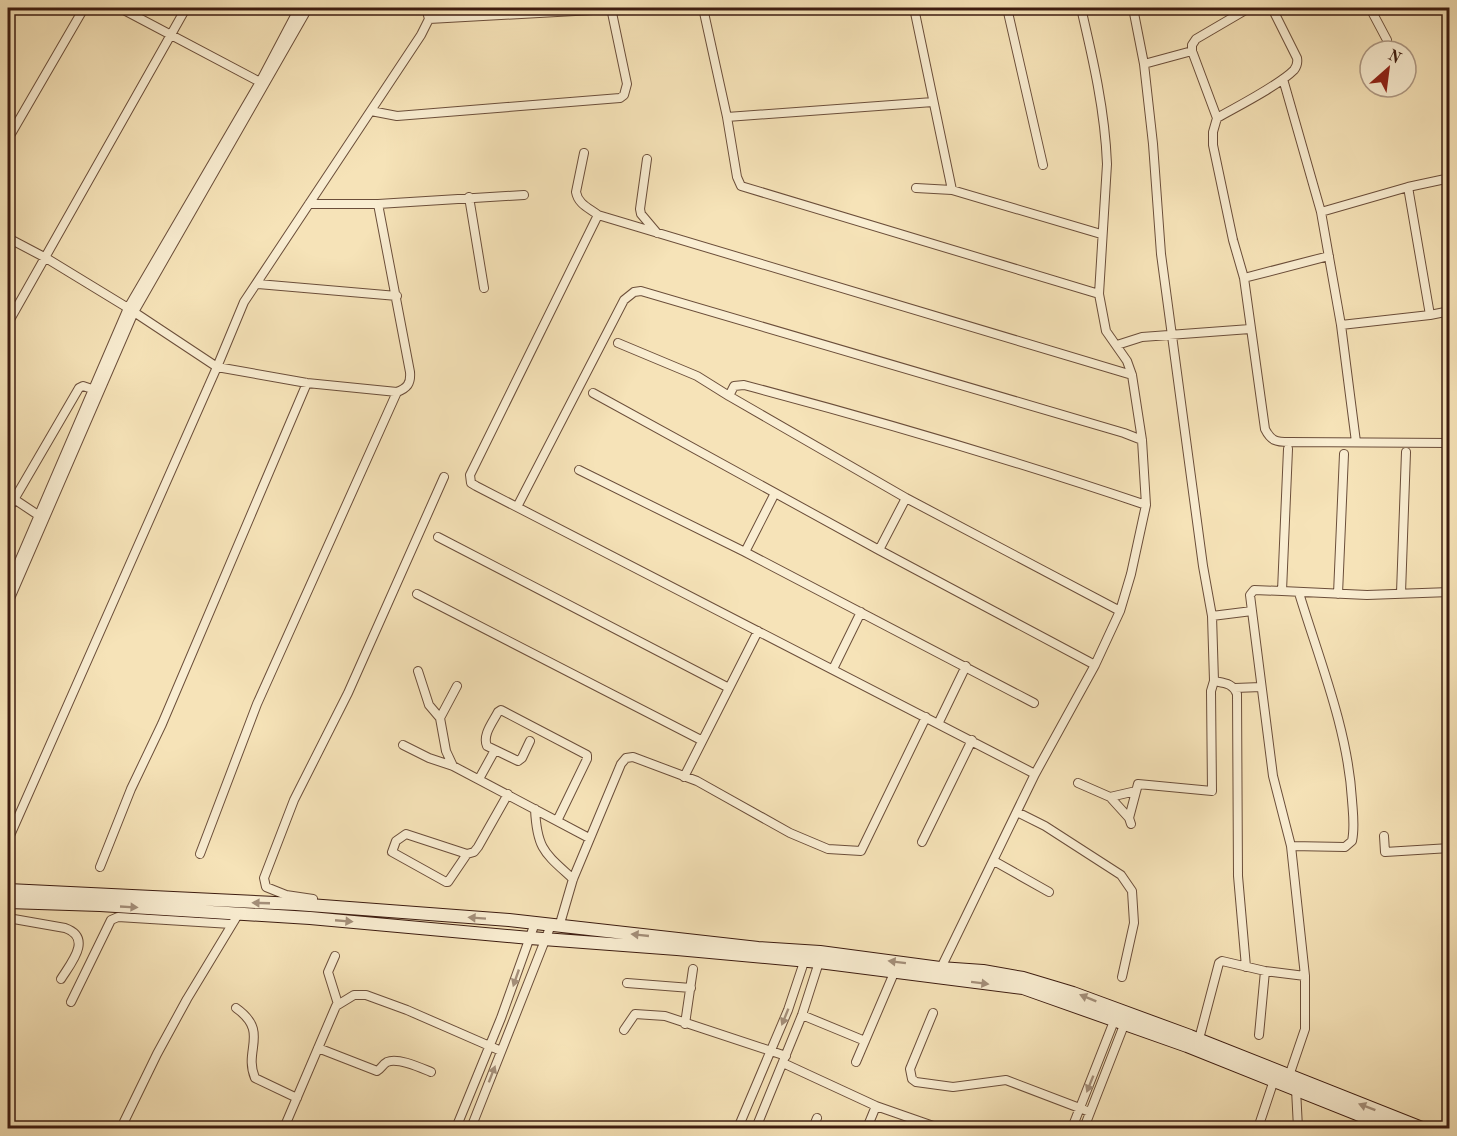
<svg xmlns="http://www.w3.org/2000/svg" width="1457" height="1136" font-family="'Old Standard TT',serif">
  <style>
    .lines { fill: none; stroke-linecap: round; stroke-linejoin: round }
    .street-casing { stroke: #6b4e3a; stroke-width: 10 }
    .secondary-casing { stroke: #3d1c10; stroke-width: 14 }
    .street { stroke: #f9edd1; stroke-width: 8 }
    .secondary { stroke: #f9edd1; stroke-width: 12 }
    .oneway { fill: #a48f7a }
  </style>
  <rect width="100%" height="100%" fill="#f6e3b8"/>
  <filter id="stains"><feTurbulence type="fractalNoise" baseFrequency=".00333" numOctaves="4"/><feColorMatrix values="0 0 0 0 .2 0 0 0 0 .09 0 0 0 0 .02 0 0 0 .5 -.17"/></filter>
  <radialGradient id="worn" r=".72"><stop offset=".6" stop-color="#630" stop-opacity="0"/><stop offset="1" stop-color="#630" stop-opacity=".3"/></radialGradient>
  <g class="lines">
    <defs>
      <path id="street" d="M 120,8 L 260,82
        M 703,8 L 727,117 L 737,177 L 741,186 L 1099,294
        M 822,8 L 822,9
        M 914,8 L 952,190
        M 1007,8 L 1043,165
        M 1370,8 L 1387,40
        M 429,19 L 611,9
        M 1192,51 L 1217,118 L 1213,132 L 1213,145 L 1233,240 L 1244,278 L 1265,429 C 1271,441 1276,442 1289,442 L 1450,443
        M 1144,64 L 1192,51 L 1192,45 L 1196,39 L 1249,8
        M 1283,79 L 1321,212 L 1341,325 L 1356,442
        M 371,111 L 397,116 L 620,98 L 624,95 L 627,84 L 611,8
        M 727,117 L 933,102
        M 1217,118 C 1238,106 1278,86 1294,70 C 1297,66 1298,63 1297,58 L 1272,8
        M 8,139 L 84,8
        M 584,153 L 576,192 C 578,204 589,208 598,215
        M 647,159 L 640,209 L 641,214 L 657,233
        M 916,188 L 952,190 L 1101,234
        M 469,197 L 484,288
        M 309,204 L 378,204 L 524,195
        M 1321,212 L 1408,187 L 1450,178
        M 8,238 L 46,258 L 128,308
        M 1244,278 L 1329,256
        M 258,284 L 397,296
        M 134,312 L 217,367 L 307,383 L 397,392
        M 1430,315 L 1450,311
        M 8,323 L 186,8
        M 1341,325 L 1430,315 L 1408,187
        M 618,343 L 697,376 L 729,396 L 906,498 L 1120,611
        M 1117,345 L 1142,337 L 1250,329
        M 593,393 L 879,550 L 1095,665
        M 729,396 L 734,386 L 744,385 C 880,421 1013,460 1146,505
        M 1288,449 L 1282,591 L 1367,595 L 1450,592
        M 579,470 L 745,552 L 1034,703
        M 14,499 L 38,515
        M 517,507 L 624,300 L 634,292 L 641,291 L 1124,433 L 1142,440
        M 8,510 L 79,388 L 83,386 L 92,389
        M 438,537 L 729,688
        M 879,550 L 906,498
        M 745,552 L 775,493
        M 8,587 L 128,308 L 260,82 L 299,8
        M 1401,593 L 1406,452
        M 417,594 L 701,740
        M 1338,594 L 1344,454
        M 8,603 L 134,312 L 308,8
        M 1252,611 L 1273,776 L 1291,846 L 1305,976 L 1305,1029 L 1289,1076
        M 1212,616 L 1252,611 L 1250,595 L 1254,590 L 1282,591
        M 833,669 L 861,612
        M 418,671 L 429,705 L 440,718
        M 1214,681 C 1224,683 1233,683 1237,694 L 1238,876 L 1246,967
        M 1235,688 L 1261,687
        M 938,724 L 966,666
        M 530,741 L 522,758 L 518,761 L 487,746 C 482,735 493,722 498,712 L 501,710 L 587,755 L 587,759 L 557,821
        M 403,745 L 429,758 L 453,766 L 589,838
        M 453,766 L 446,751 L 440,718 L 457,686
        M 1035,774 L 476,486 L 471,483 L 470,475 L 598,215 L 1132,375
        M 684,777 L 758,631
        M 479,779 L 495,750
        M 1078,783 L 1110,797 L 1136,791
        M 1110,797 L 1129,818
        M 535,809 C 537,850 545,853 573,879
        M 1017,812 L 1045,826 L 1121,875 L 1132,891 L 1134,923 L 1122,977
        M 1131,824 L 1129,818 L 1138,784 L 1212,791 L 1211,691 L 1214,681 L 1212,616 L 1203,566 L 1161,254 L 1153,144 L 1144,64 L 1133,8
        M 1384,836 L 1385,852 L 1450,848
        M 8,840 L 217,367 L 244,302 L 421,35 L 429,19 L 426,8
        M 922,842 L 972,740
        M 1291,846 L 1345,847 L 1352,841 C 1355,827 1353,814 1352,800 C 1348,730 1319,659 1299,593
        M 200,854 L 257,704 L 397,392 C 407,388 411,384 410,372 L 378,204
        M 467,854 L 406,834 L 396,841 L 392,852 L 446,882 L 448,882 L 467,854 L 474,852 L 478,847 L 508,794
        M 994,861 L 1049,892
        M 100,867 L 131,789 L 162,724 L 307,383
        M 312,905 L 313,899 L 286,895 L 266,887 L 264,878 L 294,800 L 348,693 L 444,477
        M 8,918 L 65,928 C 93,938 71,963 61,979
        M 559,927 L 573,879 L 621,764 L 626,758 L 633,757 L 697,781 L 790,833 L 828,849 L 861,851 L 926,717
        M 335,956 L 328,972 L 338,1004
        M 939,972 L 1035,774 L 1095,665 L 1120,611 L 1131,574 L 1146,505 L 1142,440 L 1132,375 L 1127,361 L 1106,331 L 1099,294 L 1107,164 C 1105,111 1093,59 1081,8
        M 627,983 L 691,988
        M 71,1002 L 111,920 L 118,917 L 231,924
        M 236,1008 C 270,1032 243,1050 255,1078 L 297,1098
        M 933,1013 L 910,1069 L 912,1079 L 916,1082 L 953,1087 L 1006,1080 L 1090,1112
        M 802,1015 L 865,1041
        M 685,1024 L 693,969
        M 624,1030 L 635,1014 L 665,1016 L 786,1056
        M 1259,1035 L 1265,971
        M 1199,1039 L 1219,963 L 1222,961 L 1265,971 L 1305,976
        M 318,1048 L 377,1071 C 381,1069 383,1064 387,1062 C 398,1057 421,1068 431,1072
        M 856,1062 L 894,973
        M 783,1063 L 876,1106 L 939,1128
        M 8,1079 L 10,1072
        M 1296,1089 L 1298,1128
        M 121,1128 L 157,1054 L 187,999 L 239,913
        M 284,1128 L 336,1006 L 354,995 L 366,995 L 407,1010 L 501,1051
        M 456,1128 L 501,1018 L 535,923
        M 471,1128 L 551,925
        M 738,1128 L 788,1010 L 804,962
        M 756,1128 L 802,1015 L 819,962
        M 813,1128 L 817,1118
        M 867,1128 L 876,1106
        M 1072,1128 L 1116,1016
        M 1084,1128 L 1126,1020
        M 1258,1128 L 1274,1080"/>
      <path id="secondary" d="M 8,890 L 296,904 L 509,920 L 758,948 L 820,952 L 940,968 L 983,971 L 1023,978 L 1073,993 L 1190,1036 L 1422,1128
        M 8,902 L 100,905 L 310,918 L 530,938 L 677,949 L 819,962 L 1023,988 L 1187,1046 L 1392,1128"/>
    </defs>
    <use href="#street" class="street-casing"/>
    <use href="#secondary" class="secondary-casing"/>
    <use href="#street" class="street"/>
    <use href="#secondary" class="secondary"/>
  </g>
  <defs><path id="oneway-solid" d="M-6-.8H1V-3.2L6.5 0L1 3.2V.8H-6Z" transform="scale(1.5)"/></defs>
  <g class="oneway">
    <use href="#oneway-solid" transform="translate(261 903) rotate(-178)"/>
    <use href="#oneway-solid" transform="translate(129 907) rotate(3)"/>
    <use href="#oneway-solid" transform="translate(477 918) rotate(-176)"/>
    <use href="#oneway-solid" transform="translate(344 921) rotate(5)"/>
    <use href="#oneway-solid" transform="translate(640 935) rotate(-174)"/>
    <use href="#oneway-solid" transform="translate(897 962) rotate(-173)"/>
    <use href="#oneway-solid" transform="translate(516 978) rotate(109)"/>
    <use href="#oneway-solid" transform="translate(980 983) rotate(7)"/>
    <use href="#oneway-solid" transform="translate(1088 998) rotate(-158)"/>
    <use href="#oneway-solid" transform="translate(785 1017) rotate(112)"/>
    <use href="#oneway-solid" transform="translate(492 1074) rotate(-69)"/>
    <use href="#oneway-solid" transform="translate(1090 1084) rotate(112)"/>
    <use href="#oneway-solid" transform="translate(1367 1107) rotate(-159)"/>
  </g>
  <rect width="1457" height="1136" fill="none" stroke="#f6e3b8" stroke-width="30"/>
  <rect x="9" y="9" width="1439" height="1118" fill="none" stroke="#3d1c10" stroke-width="3"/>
  <rect x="15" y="15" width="1427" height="1106" fill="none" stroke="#3d1c10" stroke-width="1.5"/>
  <g transform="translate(1388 69) rotate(28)"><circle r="28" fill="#f9edd1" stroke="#ae9984" stroke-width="1.5"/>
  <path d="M0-4.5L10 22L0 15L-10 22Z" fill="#8f2418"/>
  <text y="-9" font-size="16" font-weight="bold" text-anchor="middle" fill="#3d1c10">N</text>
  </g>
  <rect width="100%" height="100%" filter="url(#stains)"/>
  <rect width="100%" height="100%" fill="url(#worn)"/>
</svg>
